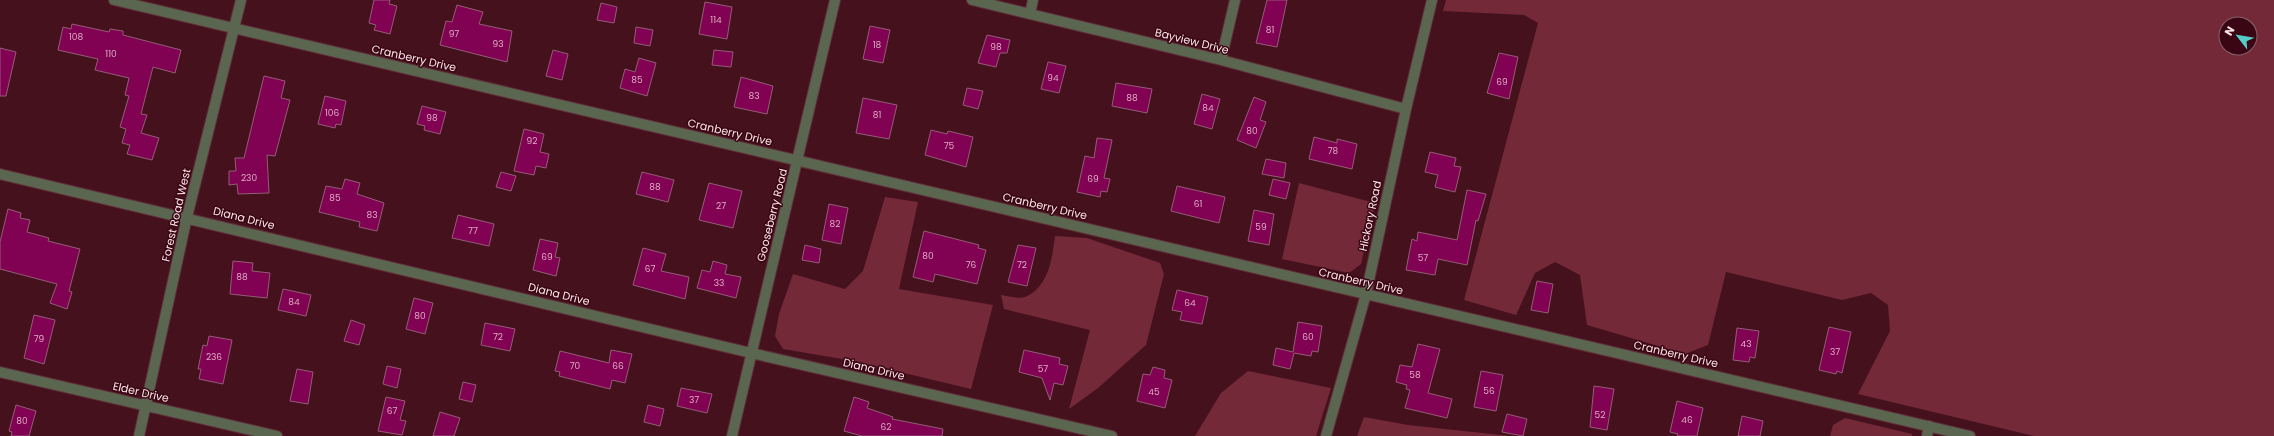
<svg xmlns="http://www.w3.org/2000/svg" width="2274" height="436" font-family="Poppins,sans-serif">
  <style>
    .green { fill: #732938; fill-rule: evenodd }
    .building { fill: #810152; stroke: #945d76 }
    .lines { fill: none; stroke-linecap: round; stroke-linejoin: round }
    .street-casing { stroke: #5f2f39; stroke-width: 12 }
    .street { stroke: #5a6650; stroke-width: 10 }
    .labels { text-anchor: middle; stroke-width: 3; stroke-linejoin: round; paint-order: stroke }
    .number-label { font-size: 9px; fill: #ddadc2 }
    .street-label { font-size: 11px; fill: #fce6e8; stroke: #3a0614 }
  </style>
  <rect width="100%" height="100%" fill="#45111d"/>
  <path class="green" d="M 1446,0 L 2274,0 L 2274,436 L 2034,436 L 1858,394 L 1890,331 L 1888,305 L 1871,293 L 1842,300 L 1726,272 L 1708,345 L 1685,354 L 1587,325 L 1580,275 L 1555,262 L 1535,273 L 1516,315 L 1464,300 L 1538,23 L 1524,15 L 1443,11 ZM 2226,24 L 2250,24 L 2250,48 L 2226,48 Z
    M 1299,183 L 1375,203 L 1361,264 L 1349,273 L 1282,259 Z
    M 885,197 L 918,202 L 899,289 L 993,305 L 971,389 L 854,361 L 783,349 L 775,336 L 779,314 L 793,274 L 845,289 L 863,271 Z
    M 1055,236 L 1087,238 L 1160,263 L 1164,274 L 1146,345 L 1098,388 L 1069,409 L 1090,330 L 1004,309 L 1001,295 C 1007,296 1019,299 1025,297 C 1049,287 1052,258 1055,236 Z
    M 1248,371 L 1331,388 L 1316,436 L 1195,436 L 1221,393 Z
    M 1364,417 L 1408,425 L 1510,436 L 1357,436 Z
    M 1845,418 L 1912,434 L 1912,436 L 1830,436 L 1833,425 Z"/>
  <path class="building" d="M 374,0 L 390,0 L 389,4 L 397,6 L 390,34 L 374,30 L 376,25 L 369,23 Z
    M 1267,0 L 1287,0 L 1277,47 L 1256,43 Z
    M 705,2 L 732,7 L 727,39 L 699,34 Z
    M 601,3 L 617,7 L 614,23 L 597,20 Z
    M 457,5 L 483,12 L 479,24 L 512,31 L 507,62 L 440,45 L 446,21 L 452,22 Z
    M 72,24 L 109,32 L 110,29 L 123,31 L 123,35 L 181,50 L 175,73 L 153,67 L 141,114 L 147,115 L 141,133 L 159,138 L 152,160 L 127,154 L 130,145 L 122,143 L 126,129 L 120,127 L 129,96 L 125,95 L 129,78 L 95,70 L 98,59 L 58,50 L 63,27 L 71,29 Z
    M 870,26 L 890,30 L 883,63 L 863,59 Z
    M 636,27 L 653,30 L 650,46 L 634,43 Z
    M 987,35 L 1010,40 L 1007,53 L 1000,53 L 996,67 L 978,63 Z
    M 0,48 L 16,52 L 6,96 L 0,96 Z
    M 553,50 L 568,54 L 562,80 L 546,76 Z
    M 714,50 L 733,52 L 731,67 L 712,65 Z
    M 1499,53 L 1518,57 L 1509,99 L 1487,93 Z
    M 639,58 L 656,63 L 647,96 L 620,88 L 625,69 L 635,72 Z
    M 1048,62 L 1066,66 L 1059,93 L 1041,89 Z
    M 264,76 L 285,81 L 281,98 L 290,100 L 275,156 L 267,155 L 269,193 L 238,194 L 237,184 L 229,185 L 229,171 L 236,171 L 235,158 L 244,158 Z
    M 741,77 L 773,86 L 767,114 L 734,107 Z
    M 1116,83 L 1152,89 L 1147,113 L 1112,106 Z
    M 967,88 L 983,91 L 978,109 L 963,105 Z
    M 1202,94 L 1220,99 L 1212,129 L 1194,124 Z
    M 325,96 L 346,101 L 341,125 L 336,124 L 335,128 L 318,124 Z
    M 1254,97 L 1266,102 L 1260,120 L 1266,122 L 1256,148 L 1237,140 Z
    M 863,98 L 897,105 L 889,139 L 856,133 Z
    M 422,106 L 446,112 L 440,134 L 424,130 L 425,126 L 417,124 Z
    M 524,129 L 544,134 L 540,152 L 549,154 L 546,168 L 536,166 L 534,175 L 514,171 Z
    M 931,130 L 947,134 L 948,131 L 973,137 L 966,167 L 925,155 Z
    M 1314,137 L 1337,143 L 1337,139 L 1357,144 L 1352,169 L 1309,159 Z
    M 1097,138 L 1112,140 L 1104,178 L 1110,179 L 1107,192 L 1101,191 L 1100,197 L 1077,192 L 1085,156 L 1094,158 Z
    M 1430,152 L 1456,158 L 1454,166 L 1461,167 L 1455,192 L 1435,187 L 1438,175 L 1425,172 Z
    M 1266,159 L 1286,163 L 1284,178 L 1262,174 Z
    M 501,172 L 516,176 L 511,191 L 496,187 Z
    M 642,172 L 674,180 L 668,202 L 636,194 Z
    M 345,179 L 360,183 L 357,194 L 384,203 L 377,231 L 359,227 L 360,222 L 319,212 L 326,186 L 342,189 Z
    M 1273,179 L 1290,183 L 1286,199 L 1269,195 Z
    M 709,183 L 742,191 L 733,228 L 699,220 Z
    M 1177,186 L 1225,197 L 1219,223 L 1171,211 Z
    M 1467,190 L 1486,194 L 1478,221 L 1476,220 L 1467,265 L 1438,259 L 1435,275 L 1406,270 L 1412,239 L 1417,241 L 1418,232 L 1457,240 Z
    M 829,204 L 848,208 L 841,244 L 822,240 Z
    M 8,209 L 21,213 L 20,218 L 30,220 L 27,232 L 49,238 L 48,241 L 80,249 L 69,291 L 72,292 L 67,309 L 50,303 L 57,284 L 0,269 L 0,242 Z
    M 1254,210 L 1274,214 L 1269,245 L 1248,241 Z
    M 458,215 L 494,224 L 489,246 L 452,238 Z
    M 924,231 L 979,245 L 978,248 L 986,250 L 977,284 L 935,274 L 933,282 L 913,277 Z
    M 540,239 L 558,243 L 555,257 L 560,258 L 556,276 L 533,270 Z
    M 805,245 L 821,249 L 819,263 L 802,260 Z
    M 1018,245 L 1036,248 L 1027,286 L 1008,282 Z
    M 643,248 L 666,254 L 661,271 L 689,277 L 685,299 L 633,285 Z
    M 233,261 L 253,263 L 252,271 L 270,273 L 267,298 L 230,294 Z
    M 713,261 L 727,265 L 725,274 L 741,277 L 736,298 L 697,288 L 702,270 L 710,272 Z
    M 1537,281 L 1553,284 L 1548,313 L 1531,310 Z
    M 283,289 L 311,295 L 306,316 L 278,310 Z
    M 1177,290 L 1208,297 L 1202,324 L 1180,320 L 1182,312 L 1172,310 Z
    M 414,298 L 433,303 L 425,334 L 406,329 Z
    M 34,315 L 55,320 L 44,364 L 24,358 Z
    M 351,320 L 365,325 L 359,345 L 344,341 Z
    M 1298,322 L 1322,326 L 1318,352 L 1312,351 L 1311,356 L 1294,353 L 1290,369 L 1273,365 L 1276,348 L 1293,352 Z
    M 485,323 L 515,329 L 510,351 L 481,345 Z
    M 1829,327 L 1851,332 L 1842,373 L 1837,371 L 1836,374 L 1819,370 Z
    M 1737,328 L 1759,331 L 1755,358 L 1750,357 L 1749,362 L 1733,360 Z
    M 209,336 L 232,340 L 223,384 L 199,379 L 201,369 L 198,369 L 203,345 L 207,346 Z
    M 1418,344 L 1440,349 L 1428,393 L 1452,399 L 1447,418 L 1405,408 L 1410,390 L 1406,389 L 1407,385 L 1396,382 L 1400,365 L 1412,367 Z
    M 611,350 L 632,354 L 625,383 L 612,380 L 610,389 L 559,376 L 560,372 L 555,371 L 560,351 L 609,363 Z
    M 1024,350 L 1060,358 L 1059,364 L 1068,366 L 1063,385 L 1054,383 L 1050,400 L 1042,378 L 1019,372 Z
    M 387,366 L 401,369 L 397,388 L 383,384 Z
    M 1153,367 L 1165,370 L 1164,378 L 1172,380 L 1165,408 L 1137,401 L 1143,374 L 1150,375 Z
    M 297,369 L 313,372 L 308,404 L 290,401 Z
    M 1481,371 L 1503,375 L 1496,411 L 1474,407 Z
    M 463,382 L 476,385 L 472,402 L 459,399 Z
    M 1594,386 L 1614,389 L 1607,430 L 1590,427 Z
    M 681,388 L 712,394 L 707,413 L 677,406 Z
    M 386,397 L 405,401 L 400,420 L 406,421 L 402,435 L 378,431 Z
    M 854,397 L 869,402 L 867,408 L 893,417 L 892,419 L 943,429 L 942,436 L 862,436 L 844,431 Z
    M 1677,401 L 1703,408 L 1697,436 L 1677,436 L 1678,434 L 1670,432 Z
    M 16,405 L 36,411 L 29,436 L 11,436 L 12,432 L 9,431 Z
    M 648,405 L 664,409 L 660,426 L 644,422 Z
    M 440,412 L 460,418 L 454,436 L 433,436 Z
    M 1507,414 L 1527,419 L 1523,436 L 1502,432 Z
    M 1742,416 L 1763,421 L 1760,436 L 1738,436 Z"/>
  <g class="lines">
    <defs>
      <path id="street" d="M 114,0 L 1970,436
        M 972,0 L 1221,60 L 1406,109
        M 1030,14 L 1033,0
        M 1221,60 L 1235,0
        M 0,174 L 751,353 L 1112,436
        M 0,372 L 277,436
        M 139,436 L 187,217 L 241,0
        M 732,436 L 835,0
        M 1326,436 L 1366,294 L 1406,109 L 1432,0
        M 1927,436 L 1929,426"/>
    </defs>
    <use href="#street" class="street-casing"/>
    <use href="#street" class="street"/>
  </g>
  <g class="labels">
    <g class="number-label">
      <text x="716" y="23">114</text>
      <text x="1270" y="33">81</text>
      <text x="454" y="37">97</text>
      <text x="76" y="40">108</text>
      <text x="498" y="47">93</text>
      <text x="877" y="48">18</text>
      <text x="996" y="50">98</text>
      <text x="111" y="57">110</text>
      <text x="1053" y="81">94</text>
      <text x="637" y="83">85</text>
      <text x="1502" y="85">69</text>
      <text x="754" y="99">83</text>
      <text x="1132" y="101">88</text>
      <text x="1208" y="111">84</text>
      <text x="332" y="116">106</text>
      <text x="877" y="118">81</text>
      <text x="432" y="121">98</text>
      <text x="1252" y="134">80</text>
      <text x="532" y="144">92</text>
      <text x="949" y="149">75</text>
      <text x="1333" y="154">78</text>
      <text x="249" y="181">230</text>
      <text x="1093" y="182">69</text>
      <text x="655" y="190">88</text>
      <text x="335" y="201">85</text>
      <text x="1198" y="207">61</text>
      <text x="721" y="209">27</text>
      <text x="372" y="218">83</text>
      <text x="835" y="227">82</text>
      <text x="1261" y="230">59</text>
      <text x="473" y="234">77</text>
      <text x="928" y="259">80</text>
      <text x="547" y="260">69</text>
      <text x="1423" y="261">57</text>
      <text x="971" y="268">76</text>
      <text x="1022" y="268">72</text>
      <text x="650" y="272">67</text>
      <text x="242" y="280">88</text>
      <text x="719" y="286">33</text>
      <text x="294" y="305">84</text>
      <text x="1190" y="306">64</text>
      <text x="420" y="319">80</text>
      <text x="498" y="340">72</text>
      <text x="1308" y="340">60</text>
      <text x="39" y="342">79</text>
      <text x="1746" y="347">43</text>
      <text x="1835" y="355">37</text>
      <text x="214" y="360">236</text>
      <text x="575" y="369">70</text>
      <text x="618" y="369">66</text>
      <text x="1043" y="372">57</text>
      <text x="1415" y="378">58</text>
      <text x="1489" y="394">56</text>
      <text x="1154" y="395">45</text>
      <text x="694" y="403">37</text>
      <text x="392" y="414">67</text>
      <text x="1600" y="418">52</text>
      <text x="1687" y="423">46</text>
      <text x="22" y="424">80</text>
      <text x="886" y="430">62</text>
    </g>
    <g class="street-label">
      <text transform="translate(1192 41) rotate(14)" y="4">Bayview Drive</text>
      <text transform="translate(414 58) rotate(13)" y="4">Cranberry Drive</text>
      <text transform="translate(730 132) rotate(13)" y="4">Cranberry Drive</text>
      <text transform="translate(1045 206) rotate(13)" y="4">Cranberry Drive</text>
      <text transform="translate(176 215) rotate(-77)" y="4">Forest Road West</text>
      <text transform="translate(772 215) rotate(-76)" y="4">Gooseberry Road</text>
      <text transform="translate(1370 216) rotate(-78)" y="4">Hickory Road</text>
      <text transform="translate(244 218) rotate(14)" y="4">Diana Drive</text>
      <text transform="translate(1361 281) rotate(13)" y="4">Cranberry Drive</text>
      <text transform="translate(559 294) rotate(14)" y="4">Diana Drive</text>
      <text transform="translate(1676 354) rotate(13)" y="4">Cranberry Drive</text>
      <text transform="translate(874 369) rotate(13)" y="4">Diana Drive</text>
      <text transform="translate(141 392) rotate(13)" y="4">Elder Drive</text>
    </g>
  </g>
  <g transform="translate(2238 36) rotate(301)"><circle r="19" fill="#3a0614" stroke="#886069"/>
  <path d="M0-3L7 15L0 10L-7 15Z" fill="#54cdc8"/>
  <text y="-6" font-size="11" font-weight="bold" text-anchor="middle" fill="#fce6e8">N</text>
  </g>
</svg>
